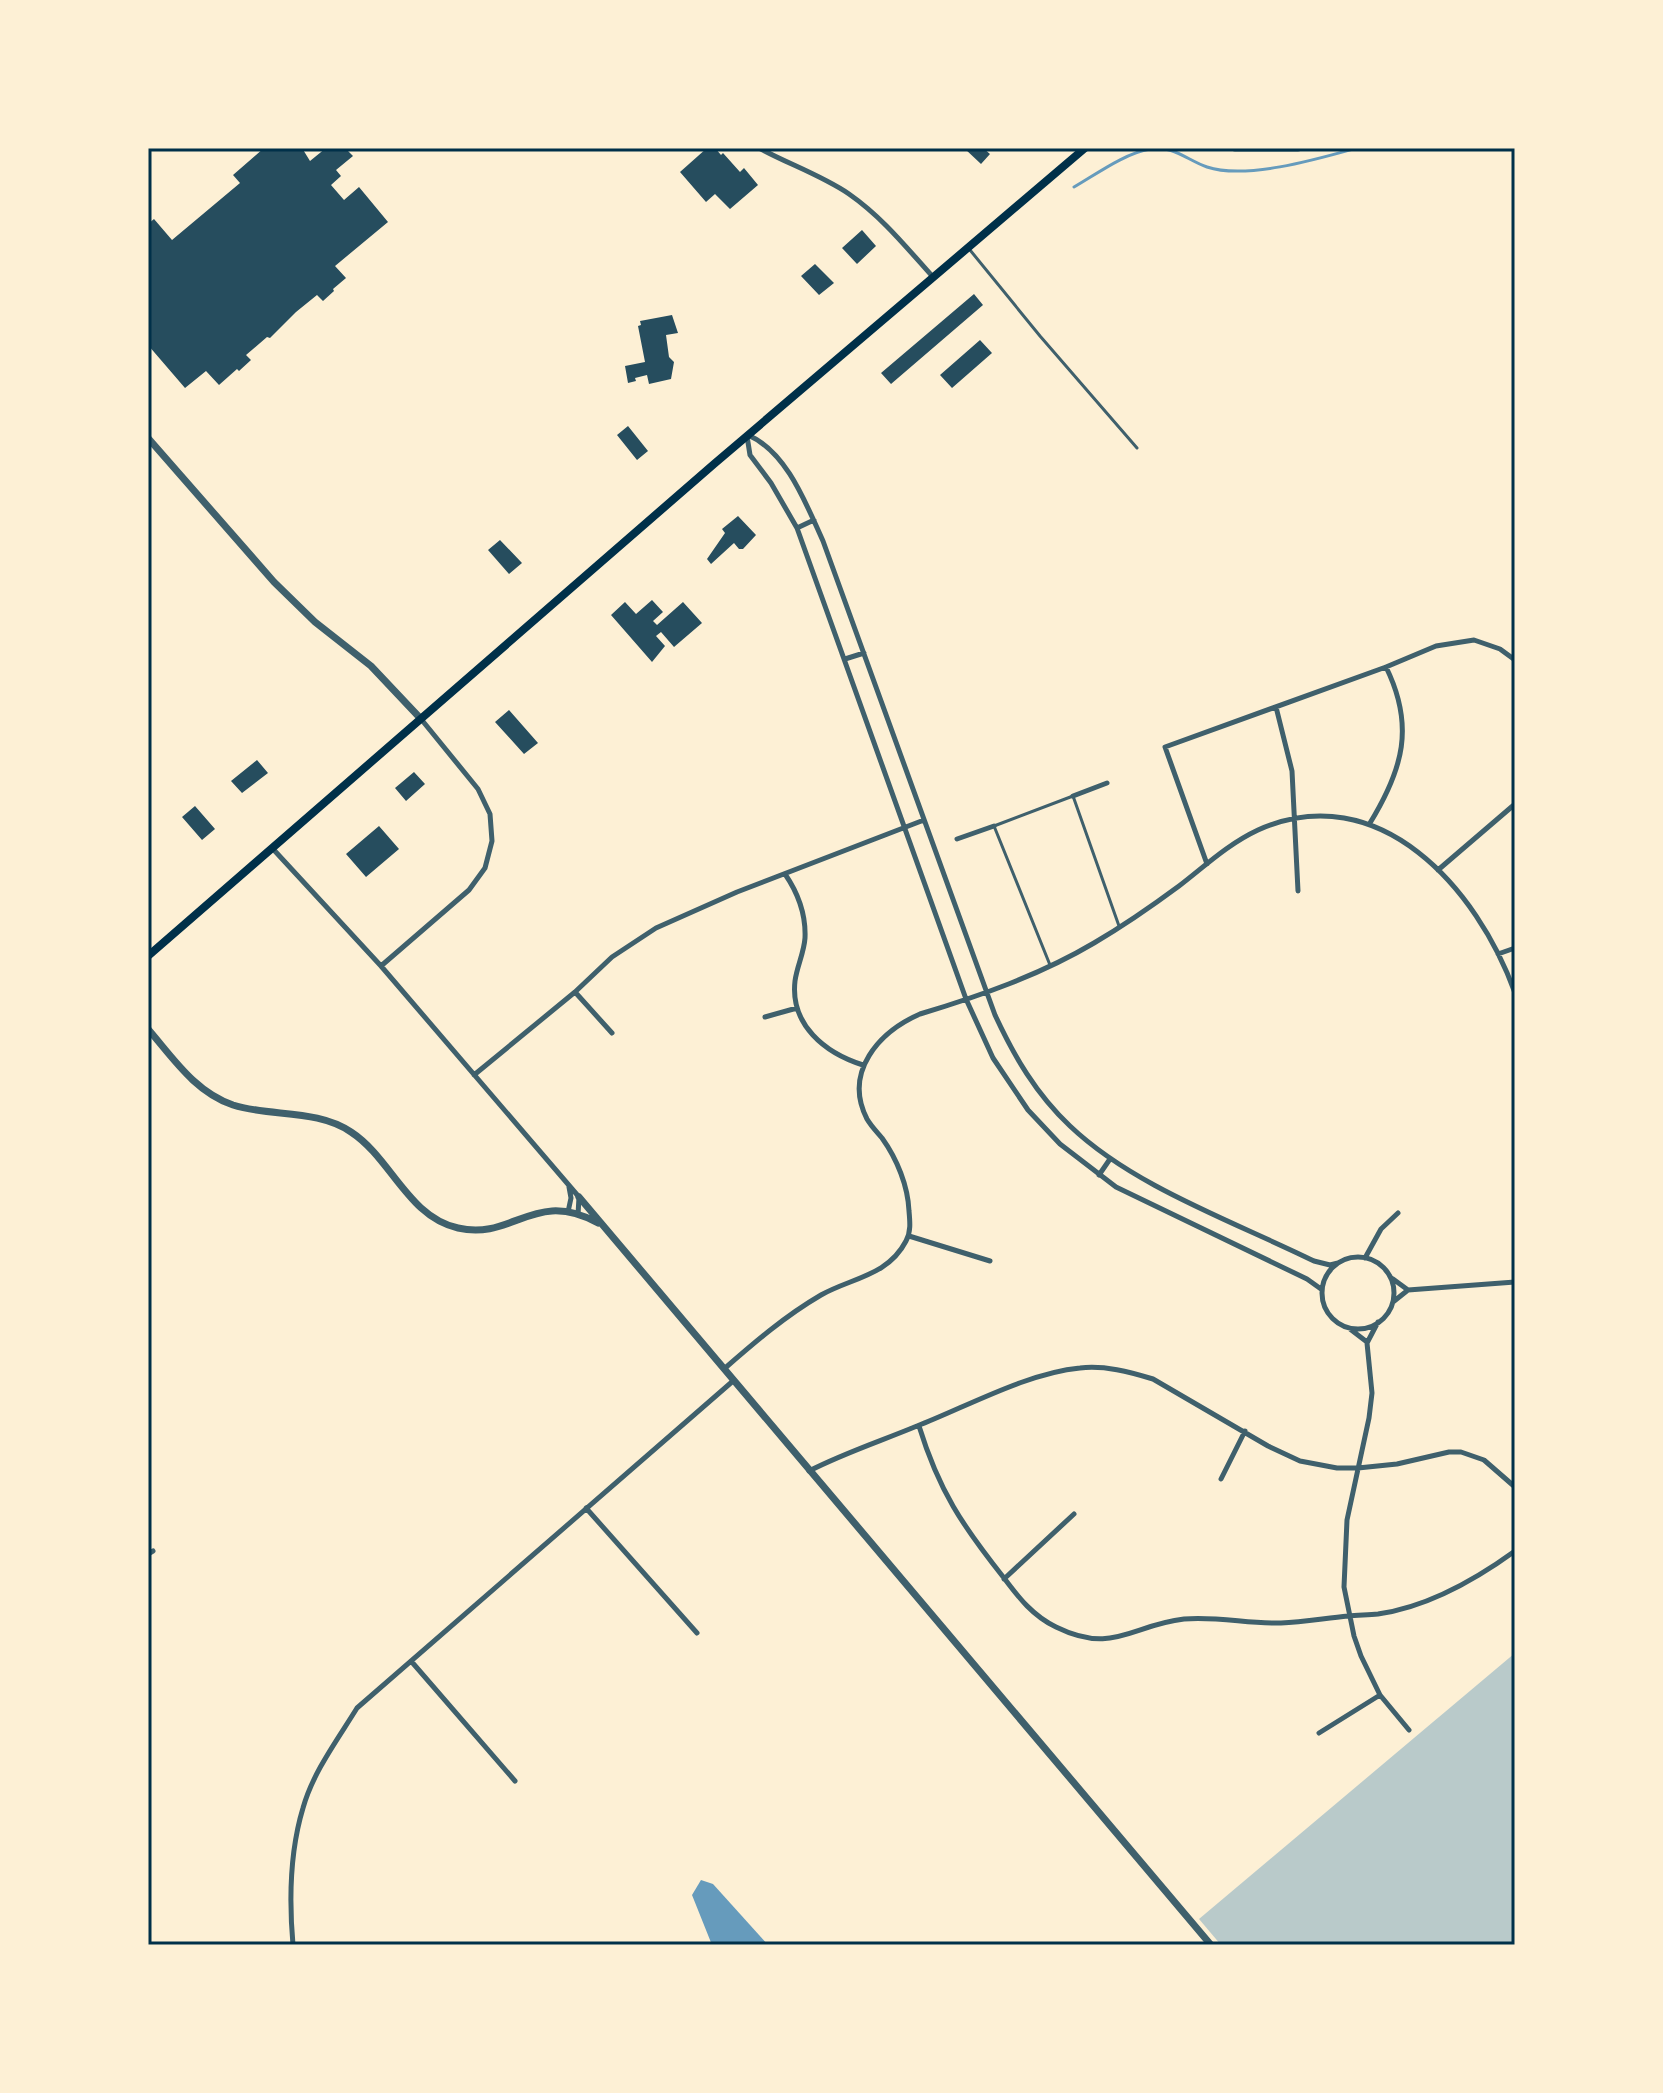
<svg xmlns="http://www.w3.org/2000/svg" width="1663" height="2093" font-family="Poppins,sans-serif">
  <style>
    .green { fill: #b9caca }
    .water { fill: #669bbc }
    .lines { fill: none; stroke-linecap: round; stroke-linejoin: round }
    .stream { stroke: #669bbc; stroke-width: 3 }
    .building { fill: #264d5e }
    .service { stroke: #3f606c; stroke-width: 3 }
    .minor { stroke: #3f606c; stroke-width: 5 }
    .tertiary { stroke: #3f606c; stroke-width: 7 }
    .secondary { stroke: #003049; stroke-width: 8 }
    .neatline { fill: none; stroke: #003049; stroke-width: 3 }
  </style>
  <rect width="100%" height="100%" fill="#fdf0d5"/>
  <path class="green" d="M 1515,1653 L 1515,1945 L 1221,1945 L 1199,1919 Z"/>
  <path class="water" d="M 701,1880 L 713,1884 L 768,1945 L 712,1945 L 692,1895 Z"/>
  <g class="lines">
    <path class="stream" d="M 1074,187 C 1095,175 1125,153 1150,149 C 1173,145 1187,160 1207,167 C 1246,180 1318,159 1357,148"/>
  </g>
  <path class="building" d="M 264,148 L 302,148 L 310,161 L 326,148 L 345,148 L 353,156 L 336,170 L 341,176 L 331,185 L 344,200 L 359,187 L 388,222 L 335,266 L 346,278 L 333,289 L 334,291 L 323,301 L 317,295 L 296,312 L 270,338 L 267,337 L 246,355 L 251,360 L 239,371 L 237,369 L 219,385 L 206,371 L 185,388 L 148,345 L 148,224 L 154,219 L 172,240 L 240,183 L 233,175 Z
    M 707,148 L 715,148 L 721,155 L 723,153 L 740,172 L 744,168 L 758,185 L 730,209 L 715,194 L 706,202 L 680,172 Z
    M 964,148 L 983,148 L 990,154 L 981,164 Z
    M 862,230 L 876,246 L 857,264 L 842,248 Z
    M 815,264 L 834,283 L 819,295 L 801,276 Z
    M 974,294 L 983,305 L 891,384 L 881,373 Z
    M 672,315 L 678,333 L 666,335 L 669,357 L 674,362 L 671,379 L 649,384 L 647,375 L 635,378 L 636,381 L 628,383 L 625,366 L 645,362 L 638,326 L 641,325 L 640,321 Z
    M 980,340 L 992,353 L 952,388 L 940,375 Z
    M 628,426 L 648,451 L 637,460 L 617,435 Z
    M 738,516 L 756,535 L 743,549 L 739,549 L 734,543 L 711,564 L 707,559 L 725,533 L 722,529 Z
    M 500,540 L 522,563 L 509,574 L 488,550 Z
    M 652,600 L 663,612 L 653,621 L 657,625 L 683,602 L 702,623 L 674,647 L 661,632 L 656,636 L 665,646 L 652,662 L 611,615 L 625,602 L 636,614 Z
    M 509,710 L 538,743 L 524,754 L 495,722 Z
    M 257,760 L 268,773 L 242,793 L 231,781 Z
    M 414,772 L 425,784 L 406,801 L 395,788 Z
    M 195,806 L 215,829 L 202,840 L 182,817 Z
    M 379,826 L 399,849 L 366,877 L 346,854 Z"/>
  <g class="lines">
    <path class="service" d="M 970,250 L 1040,336 L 1137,448
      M 1050,965 L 994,826 L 1073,796 L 1119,926"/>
    <path class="minor" d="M 759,148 C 788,164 821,175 849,194 C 882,217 906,247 933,277
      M 748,435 C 787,452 806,504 823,541 L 995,1015 C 1014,1056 1036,1094 1070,1126 C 1134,1187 1235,1222 1314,1261 L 1330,1265 L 1338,1263
      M 747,436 L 750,455 L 771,483 L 797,528 L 966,999 L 993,1058 L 1028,1110 L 1060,1144 L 1116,1187 L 1307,1279 L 1321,1289
      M 797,528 L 814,520
      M 845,659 L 864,653
      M 1276,707 L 1292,771 L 1298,891
      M 1073,796 L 1107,783
      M 1370,823 C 1403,769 1415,726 1386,667
      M 957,839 L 994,826
      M 273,849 L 381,966 L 579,1197 L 578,1215
      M 1207,864 L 1165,747 L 1386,667 L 1436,646 L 1474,640 L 1500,649 L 1515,660
      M 1438,870 L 1515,804
      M 785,874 C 798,893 806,915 805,938 C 804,953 797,966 795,981 C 790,1025 825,1053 863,1065
      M 1498,954 L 1515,948
      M 381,966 L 469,890 L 485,868 L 492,841 L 490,814 L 478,789 L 421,719
      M 575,992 L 612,1033
      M 765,1017 L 797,1008
      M 474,1075 L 575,992 L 612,957 L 656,928 L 737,892 L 924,820
      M 1099,1175 L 1110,1159
      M 568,1212 L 571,1198 L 569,1187
      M 909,1236 L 990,1261
      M1322 1293a36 36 0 1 1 72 0a36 36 0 1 1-72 0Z
      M 1365,1258 L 1381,1229 L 1398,1213
      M 1393,1279 L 1408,1290
      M 1408,1290 L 1515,1282
      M 1393,1302 L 1408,1290
      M 1378,1322 L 1367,1343 L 1372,1393 L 1369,1418 L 1347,1520 L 1344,1587 L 1354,1636 L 1361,1656 L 1380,1695 L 1409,1730
      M 1350,1329 L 1367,1342
      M 724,1369 C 755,1342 785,1316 821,1295 C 851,1278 888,1276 906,1241 C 911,1232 910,1222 909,1211 C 908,1186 897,1159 882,1138 C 877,1132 871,1126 867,1119 C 843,1072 879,1032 920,1014 C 980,996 1040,975 1094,943 C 1123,926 1152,906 1179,886 C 1205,866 1228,844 1258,830 C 1379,776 1478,889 1515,993
      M 919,1426 C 939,1491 962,1525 1004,1578 C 1019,1598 1033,1616 1056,1627 C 1113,1655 1131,1625 1184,1619 C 1217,1616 1249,1624 1281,1623 C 1304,1622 1326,1618 1348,1616 C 1358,1615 1368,1615 1378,1614 C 1428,1607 1475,1580 1515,1551
      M 809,1471 C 844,1453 881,1441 917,1426 C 966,1407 1027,1373 1080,1368 C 1104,1365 1130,1372 1153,1379 L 1268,1446 L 1300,1461 L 1337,1468 L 1358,1468 L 1397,1464 L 1449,1452 L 1461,1452 L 1484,1460 L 1515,1487
      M 1221,1479 L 1245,1431
      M 586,1508 L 697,1633
      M 148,1554 L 153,1551
      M 1004,1579 L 1074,1514
      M 411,1661 L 515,1781
      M 1319,1733 L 1380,1695
      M 293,1945 C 289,1900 290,1851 303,1808 C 313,1772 338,1739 357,1708 L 733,1381"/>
    <path class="tertiary" d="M 1235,148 L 1298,148
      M 148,438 L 274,582 L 315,622 L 371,666 L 421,719
      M 148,1029 C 173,1058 195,1092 233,1105 C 271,1117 317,1109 351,1132 C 391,1158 408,1217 458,1228 C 513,1241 534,1188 598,1223
      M 579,1197 L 1211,1945"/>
    <path class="secondary" d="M 148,956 L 714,464 L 1085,148"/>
  </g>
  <rect width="1663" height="2093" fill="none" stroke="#fdf0d5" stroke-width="300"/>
  <rect x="150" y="150" width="1363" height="1793" class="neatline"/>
</svg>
